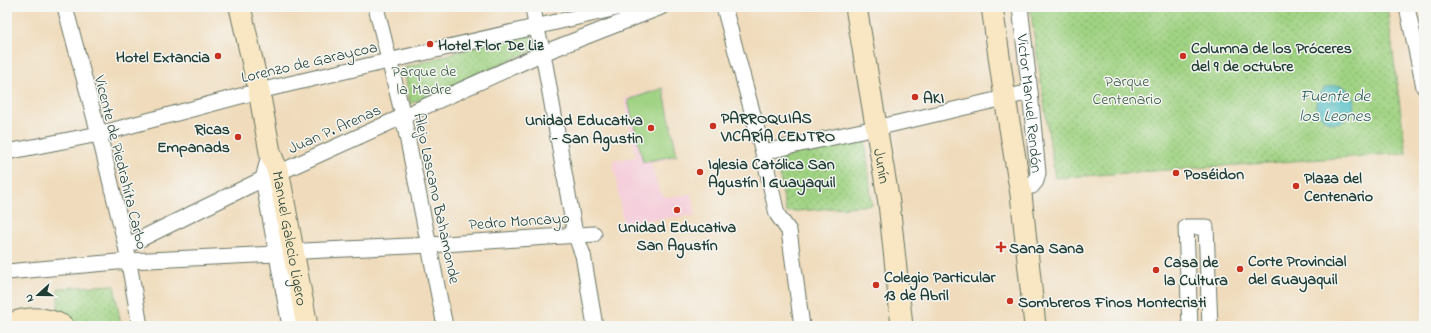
<svg xmlns="http://www.w3.org/2000/svg" width="1431" height="333" font-family="'Indie Flower',sans-serif">
  <style>
    .built { fill: #f5cfdb }
    .grass { fill: #a0d383; stroke: #60885c }
    .park { fill: url(#park-dots); stroke: #60885c }
    .water { fill: url(#water-ripples); stroke: #387e7c }
    .lines { fill: none; stroke-linecap: round; stroke-linejoin: round }
    .street-casing { stroke: #687564; stroke-width: 17 }
    .secondary-casing { stroke: #687564; stroke-width: 23 }
    .street { stroke: #fff; stroke-width: 15 }
    .secondary { stroke: #f9e7c3; stroke-width: 21 }
    .poi-dot { fill: #c8321e; stroke: #f6f6f2; stroke-width: 1.5 }
    .labels { text-anchor: middle; stroke-width: 3; stroke-linejoin: round; paint-order: stroke }
    .poi-label { font-size: 16px; font-weight: bold; fill: #1f3d34; stroke: #f6f6f2; text-anchor: start }
    .street-label { font-size: 16px; fill: #1f3d34; stroke: #f6f6f2 }
    .park-label { font-size: 16px; fill: #395b44; stroke: #f6f6f2 }
    .water-label { font-size: 17px; font-style: italic; fill: #2b5d58; stroke: #f6f6f2 }
  </style>
  <defs>
    <pattern id="park-dots" width="8" height="8" patternUnits="userSpaceOnUse"><rect width="8" height="8" fill="#a0d383"/><path d="M2 2h.1M6 6h.1" fill="none" stroke="#82ac6c" stroke-width="1.8" stroke-linecap="round"/></pattern>
    <pattern id="water-ripples" width="26" height="14" patternUnits="userSpaceOnUse"><rect width="26" height="14" fill="#50bec4"/><path d="M2 4q2-2 4 0t4 0M15 11q2-2 4 0t4 0" fill="none" stroke="#429ca0"/></pattern>
  </defs>
  <rect width="100%" height="100%" fill="#f6f6f2"/>
  <filter id="ink" filterUnits="userSpaceOnUse"><feTurbulence type="fractalNoise" baseFrequency=".025" numOctaves="2"/><feDisplacementMap in="SourceGraphic" scale="8" xChannelSelector="R" yChannelSelector="G"/><feConvolveMatrix kernelMatrix="1 2 1 2 8 2 1 2 1" color-interpolation-filters="sRGB"/></filter>
  <filter id="wash" filterUnits="userSpaceOnUse"><feTurbulence type="fractalNoise" baseFrequency=".012" numOctaves="4" result="noise"/><feDisplacementMap in="SourceGraphic" scale="16" xChannelSelector="R" yChannelSelector="G"/><feGaussianBlur stdDeviation="0.9" result="paint"/><feColorMatrix in="noise" values="0 0 0 0 0 0 0 0 0 0 0 0 0 0 0 0 0 1.4 0 .05"/><feComposite in="paint" operator="in"/></filter>
  <g filter="url(#wash)">
    <rect width="100%" height="100%" fill="#f0dcbc"/>
    <path class="built" d="M 664,87 L 678,156 L 651,163 L 658,188 L 663,195 L 667,197 L 691,194 L 696,215 L 623,223 L 613,160 L 636,157 L 624,99 Z"/>
    <path class="grass" d="M 663,88 L 677,155 L 643,162 L 628,100 Z"/>
    <path class="park" d="M 1030,7 L 1387,7 L 1406,153 L 1055,178 Z
      M 530,30 L 536,49 L 410,104 L 404,68 Z
      M 865,138 L 872,205 L 786,212 L 776,155 Z
      M 114,285 L 121,326 L 70,326 L 58,320 L 58,288 Z"/>
    <path class="water" d="M1316 104a19 19 0 1 1 38 0a19 19 0 1 1-38 0Z"/>
  </g>
  <g filter="url(#ink)">
    <g class="lines">
      <defs>
        <g id="street">
          <path d="M 65,7 L 99,134 L 126,246 L 140,326"/>
          <path d="M 376,7 L 403,116 L 445,326"/>
          <path d="M 533,7 L 536,26 L 543,53 L 575,234 L 583,255 L 595,326"/>
          <path d="M 724,7 L 763,152 L 777,214 L 789,231 L 802,326"/>
          <path id="s1" d="M 1020,7 L 1030,92 L 1038,173 L 1036,181 L 1032,186 L 1020,189"/>
          <path d="M 1407,7 L 1424,87"/>
          <path d="M 7,152 L 99,134 L 259,91 L 621,7"/>
          <path d="M 270,152 L 263,179 L 290,326"/>
          <path d="M 763,152 L 876,128 L 1030,92"/>
          <path d="M 287,169 L 543,53 L 661,7"/>
          <path d="M 126,246 L 263,179"/>
          <path d="M 304,251 L 430,245 L 594,234"/>
          <path d="M 7,272 L 128,261 L 277,254"/>
          <path d="M 1190,326 L 1186,227 L 1206,227 L 1210,326"/>
        </g>
        <g id="secondary">
          <path id="s2" d="M 240,7 L 259,91 L 270,152 L 279,175 L 307,326"/>
          <path id="s3" d="M 856,7 L 889,203 L 902,326"/>
          <path d="M 992,7 L 1005,98 L 1021,194 L 1035,326"/>
          <path d="M 7,325 C 25,317 45,316 63,326"/>
        </g>
      </defs>
      <use href="#street" class="street-casing"/>
      <use href="#secondary" class="secondary-casing"/>
      <use href="#street" class="street"/>
      <use href="#secondary" class="secondary"/>
    </g>
  </g>
  <g class="poi-dot">
    <circle cx="430" cy="44" r="4"/>
    <circle cx="218" cy="56" r="4"/>
    <circle cx="1183" cy="56" r="4"/>
    <circle cx="915" cy="97" r="4"/>
    <circle cx="713" cy="126" r="4"/>
    <circle cx="651" cy="128" r="4"/>
    <circle cx="238" cy="137" r="4"/>
    <circle cx="700" cy="172" r="4"/>
    <circle cx="1176" cy="173" r="4"/>
    <circle cx="1296" cy="186" r="4"/>
    <circle cx="677" cy="210" r="4"/>
    <path d="M999 241h4v4h4v4h-4v4h-4v-4h-4v-4h4z"/>
    <circle cx="1240" cy="269" r="4"/>
    <circle cx="1156" cy="270" r="4"/>
    <circle cx="876" cy="285" r="4"/>
    <circle cx="1010" cy="301" r="4"/>
  </g>
  <g class="labels">
    <g class="poi-label">
      <text x="438" y="50">Hotel Flor De Liz</text>
      <text x="1191" y="53">Columna de los Próceres<tspan x="1191" dy="18">del 9 de octubre</tspan></text>
      <text x="210" y="62" text-anchor="end">Hotel Extancia</text>
      <text x="923" y="103">AKI</text>
      <text x="721" y="123">PARROQUIAS<tspan x="721" dy="18">VICARÍA CENTRO</tspan></text>
      <text x="643" y="125" text-anchor="end">Unidad Educativa<tspan x="643" dy="18">- San Agustin</tspan></text>
      <text x="230" y="134" text-anchor="end">Ricas<tspan x="230" dy="18">Empanads</tspan></text>
      <text x="708" y="169">Iglesia Católica San<tspan x="708" dy="18">Agustín | Guayaquil</tspan></text>
      <text x="1184" y="179">Poséidon</text>
      <text x="1304" y="183">Plaza del<tspan x="1304" dy="18">Centenario</tspan></text>
      <text x="677" y="232" text-anchor="middle">Unidad Educativa<tspan x="677" dy="18">San Agustín</tspan></text>
      <text x="1009" y="253">Sana Sana</text>
      <text x="1248" y="266">Corte Provincial<tspan x="1248" dy="18">del Guayaquil</tspan></text>
      <text x="1164" y="267">Casa de<tspan x="1164" dy="18">la Cultura</tspan></text>
      <text x="884" y="282">Colegio Particular<tspan x="884" dy="18">13 de Abril</tspan></text>
      <text x="1018" y="307">Sombreros Finos Montecristi</text>
    </g>
    <g class="street-label">
      <text transform="translate(309 61) rotate(-13)" y="6">Lorenzo de Garaycoa</text>
      <text dy="6" stroke="none"><textPath href="#s1" startOffset="97">Victor Manuel Rendón</textPath></text>
      <text transform="translate(334 128) rotate(-24)" y="6">Juan P. Arenas</text>
      <text transform="translate(122 162) rotate(76)" y="6">Vicente de Piedrahíta Carbo</text>
      <text dy="6" stroke="none"><textPath href="#s3" startOffset="161">Junín</textPath></text>
      <text transform="translate(438 198) rotate(78)" y="6">Alejo Lascano Bahamonde</text>
      <text transform="translate(519 220) rotate(-4)" y="6">Pedro Moncayo</text>
      <text dy="6" stroke="none"><textPath href="#s2" startOffset="237">Manuel Galecio Ligero</textPath></text>
    </g>
    <g class="park-label">
      <text x="424" y="76">Parque de<tspan x="424" dy="18">la Madre</tspan></text>
      <text x="1127" y="86">Parque<tspan x="1127" dy="18">Centenario</tspan></text>
    </g>
    <g class="water-label">
      <text x="1335" y="101">Fuente de<tspan x="1335" dy="20">los Leones</tspan></text>
    </g>
  </g>
  <rect width="1431" height="333" fill="none" stroke="#f6f6f2" stroke-width="24"/>
  <g transform="translate(38 295) rotate(249)" stroke="#f6f6f2" stroke-width="3" paint-order="stroke">
  <path d="M0-3L7 15L0 10L-7 15Z" fill="#1f3d34"/>
  <text y="-6" font-size="11" font-weight="bold" text-anchor="middle" fill="#1f3d34">N</text>
  </g>
</svg>
